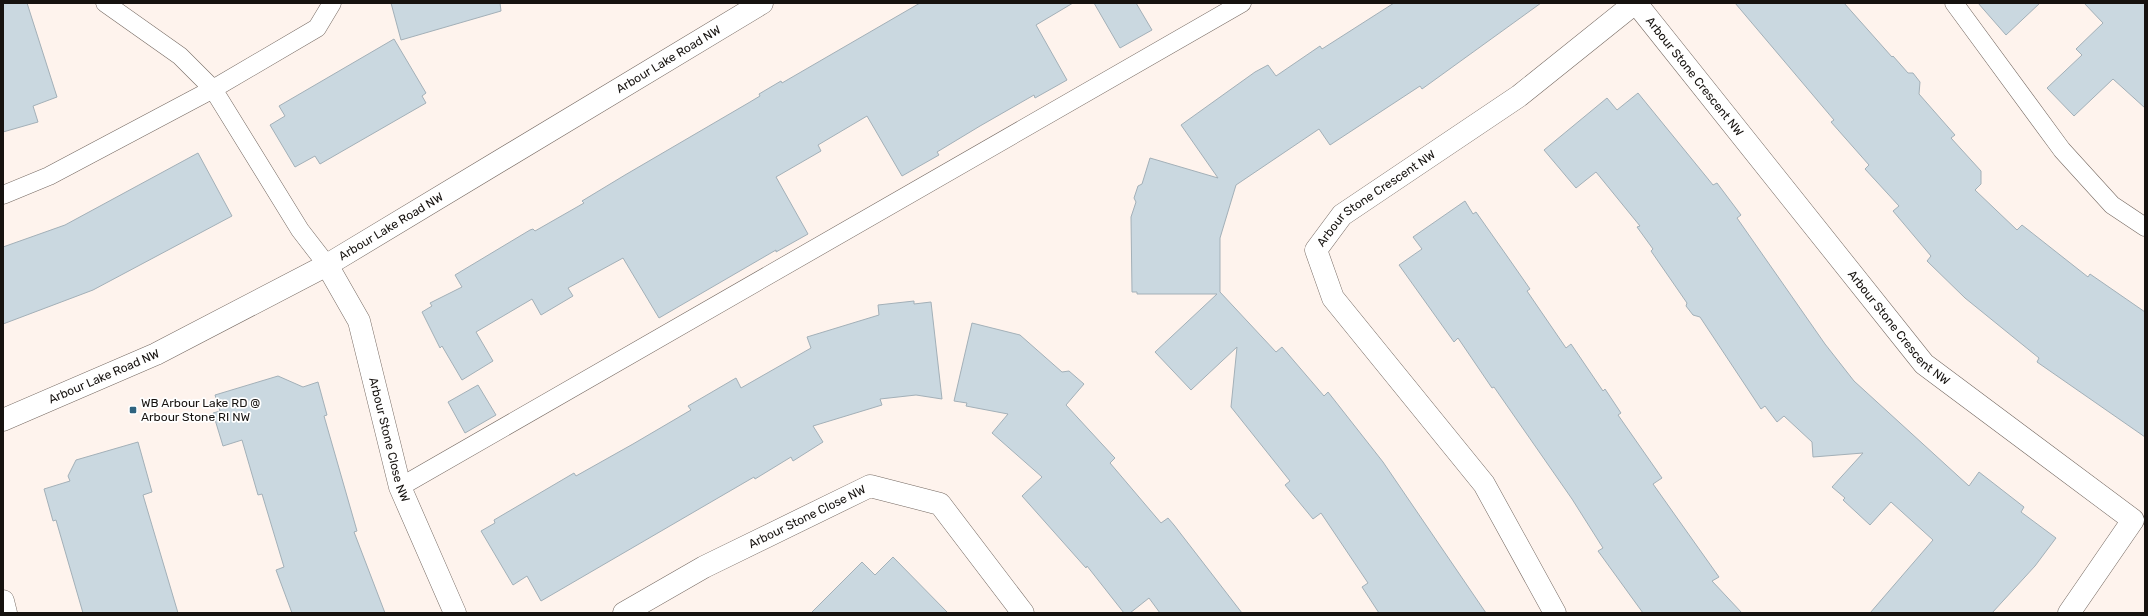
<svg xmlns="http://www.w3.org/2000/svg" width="2148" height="616" font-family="Rubik,sans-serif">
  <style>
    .building { fill: #cad8e0; stroke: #a3b0b8 }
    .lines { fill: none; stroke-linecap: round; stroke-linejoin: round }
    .service-casing { stroke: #756962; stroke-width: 19 }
    .minor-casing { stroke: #756962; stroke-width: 23 }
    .tertiary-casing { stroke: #756962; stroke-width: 23 }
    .service { stroke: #fff; stroke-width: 18 }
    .minor { stroke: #fff; stroke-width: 22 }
    .tertiary { stroke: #fff; stroke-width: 22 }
    .poi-dot { fill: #2f637f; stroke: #fff; stroke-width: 1.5 }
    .labels { text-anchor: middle; stroke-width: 3.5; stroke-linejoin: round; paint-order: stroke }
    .street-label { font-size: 12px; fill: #16120f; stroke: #fff }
    .poi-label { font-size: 12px; fill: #16120f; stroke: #fff; text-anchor: start }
  </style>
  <rect width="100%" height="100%" fill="#fef3ed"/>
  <path class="building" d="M 3,3 L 27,3 L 57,97 L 33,106 L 38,122 L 3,132 Z
    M 391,3 L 500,3 L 501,11 L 401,40 Z
    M 920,3 L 1073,3 L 1036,25 L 1067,80 L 1035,98 L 1034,95 L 980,126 L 937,152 L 939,155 L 902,176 L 867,116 L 818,145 L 821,151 L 776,177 L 808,234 L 776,252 L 776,250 L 659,318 L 623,258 L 568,288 L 573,296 L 541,315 L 532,299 L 476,332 L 493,361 L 462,380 L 442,346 L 440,348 L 422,312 L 432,306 L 430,303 L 462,287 L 455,275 L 530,230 L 533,229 L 535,231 L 584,203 L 582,201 L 625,175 L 750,102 L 760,96 L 759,94 L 781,81 L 782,83 Z
    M 1094,3 L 1136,3 L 1152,30 L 1120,48 Z
    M 1394,3 L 1541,3 L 1422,89 L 1420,86 L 1330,145 L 1319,129 L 1236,185 L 1220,238 L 1220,292 L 1276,352 L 1282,347 L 1324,396 L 1328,392 L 1383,462 L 1486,613 L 1379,613 L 1362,587 L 1368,583 L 1321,513 L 1313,519 L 1285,485 L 1290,481 L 1231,407 L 1237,347 L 1191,390 L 1155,352 L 1217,294 L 1137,294 L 1137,292 L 1132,292 L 1131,217 L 1136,202 L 1134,198 L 1138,186 L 1142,184 L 1150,158 L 1218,178 L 1181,125 L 1255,72 L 1268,65 L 1276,76 L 1320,46 L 1322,49 Z
    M 1735,3 L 1844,3 L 1892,57 L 1893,56 L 1908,73 L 1913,73 L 1920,82 L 1919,94 L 1955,135 L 1951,138 L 1981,171 L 1981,184 L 1975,190 L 2017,230 L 2022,225 L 2088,277 L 2090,274 L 2145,312 L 2145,437 L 2037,362 L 2039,358 L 1965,298 L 1927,261 L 1931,256 L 1893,211 L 1899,206 L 1865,169 L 1869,165 L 1831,122 L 1834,120 Z
    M 1978,3 L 2040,3 L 2006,35 Z
    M 2084,3 L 2145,3 L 2145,108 L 2113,79 L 2074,116 L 2047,88 L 2082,55 L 2076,49 L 2103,23 Z
    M 394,39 L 426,93 L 422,96 L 426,103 L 320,164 L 315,156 L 295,167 L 270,125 L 285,116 L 279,106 Z
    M 1638,93 L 1713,185 L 1717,183 L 1741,215 L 1737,218 L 1825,344 L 1854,381 L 1969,486 L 1979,472 L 2024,507 L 2021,512 L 2056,538 L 2035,566 L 1992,613 L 1870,613 L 1933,540 L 1891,502 L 1870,525 L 1843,500 L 1845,498 L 1832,487 L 1863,453 L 1813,457 L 1812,442 L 1784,416 L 1777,422 L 1765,406 L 1761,409 L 1700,317 L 1693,315 L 1686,306 L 1687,303 L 1651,251 L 1653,249 L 1637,227 L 1640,226 L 1596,172 L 1576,188 L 1544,150 L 1607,98 L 1617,110 Z
    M 198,153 L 232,216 L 93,290 L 3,324 L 3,247 L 65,225 Z
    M 1465,201 L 1473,214 L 1476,212 L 1507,256 L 1530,289 L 1527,291 L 1566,348 L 1571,344 L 1603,391 L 1605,389 L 1621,413 L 1618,415 L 1662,478 L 1653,484 L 1719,577 L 1712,581 L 1742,613 L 1643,613 L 1598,551 L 1603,548 L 1572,499 L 1494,387 L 1492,388 L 1458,338 L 1454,342 L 1399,265 L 1422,249 L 1413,237 Z
    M 914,301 L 914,304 L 931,302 L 942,399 L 916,395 L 880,399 L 882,405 L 813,426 L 823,442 L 793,461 L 791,457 L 755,479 L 754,477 L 541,601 L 527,576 L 513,585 L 481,531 L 495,523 L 494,520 L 574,473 L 576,476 L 633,444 L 691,410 L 688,406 L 736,378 L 741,388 L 811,348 L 807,337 L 879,315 L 878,305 Z
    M 972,323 L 1020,335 L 1062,372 L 1069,371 L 1084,384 L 1066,405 L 1113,456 L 1115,458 L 1110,463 L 1161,523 L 1168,518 L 1174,525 L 1242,613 L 1160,613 L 1149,598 L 1130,613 L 1124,613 L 1087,566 L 1086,568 L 1022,496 L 1042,477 L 992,433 L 1008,414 L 966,406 L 967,403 L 954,401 Z
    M 278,376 L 303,387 L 318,382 L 327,415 L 324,416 L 357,531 L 354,532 L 385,613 L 292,613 L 276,570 L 284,567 L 262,494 L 258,495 L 242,440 L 223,446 L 213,413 L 220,411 L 215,395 Z
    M 478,385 L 496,415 L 465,433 L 448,402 Z
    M 138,442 L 152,492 L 143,495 L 178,613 L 83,613 L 56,520 L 53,521 L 44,489 L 70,481 L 68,476 L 76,460 Z
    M 893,557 L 948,613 L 811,613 L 862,562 L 875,575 Z"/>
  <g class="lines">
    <defs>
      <path id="service" d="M 105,3 L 180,56 L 213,89 L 300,230 L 327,265
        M 1954,3 L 2062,150 L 2112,205 L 2145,227
        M 3,195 L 49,176 L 213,89 L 317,28 L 332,3
        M 400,487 L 1242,3"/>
      <g id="minor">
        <path id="s1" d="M 1636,3 L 1924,364 L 2133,520 L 2069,613"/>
        <path id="s2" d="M 327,265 L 359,321 L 400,487 L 455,613"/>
        <path d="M 3,601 L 6,613"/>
        <path id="s3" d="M 624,613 L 704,567 L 870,486 L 940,504 L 1023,613"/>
        <path id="s4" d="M 1555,613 L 1484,484 L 1333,298 L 1316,250 L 1342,215 L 1519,96 L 1635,3"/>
      </g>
      <g id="tertiary">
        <path id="s5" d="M 3,420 L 156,354 L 327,265 L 762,3"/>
      </g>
    </defs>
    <use href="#service" class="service-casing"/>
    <use href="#minor" class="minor-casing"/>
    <use href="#tertiary" class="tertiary-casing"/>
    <use href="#service" class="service"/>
    <use href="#minor" class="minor"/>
    <use href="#tertiary" class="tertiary"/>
  </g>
  <rect class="poi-dot" x="129" y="406" width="8" height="8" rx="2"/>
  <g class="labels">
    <g class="street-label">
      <text dy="4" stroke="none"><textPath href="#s5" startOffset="758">Arbour Lake Road NW</textPath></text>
      <text dy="4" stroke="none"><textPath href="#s1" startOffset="94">Arbour Stone Crescent NW</textPath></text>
      <text dy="4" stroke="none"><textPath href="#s4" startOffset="518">Arbour Stone Crescent NW</textPath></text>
      <text dy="4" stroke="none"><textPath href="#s5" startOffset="434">Arbour Lake Road NW</textPath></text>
      <text dy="4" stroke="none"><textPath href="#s1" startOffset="418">Arbour Stone Crescent NW</textPath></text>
      <text dy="4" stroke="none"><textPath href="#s5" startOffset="110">Arbour Lake Road NW</textPath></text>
      <text dy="4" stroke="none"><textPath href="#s2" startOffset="187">Arbour Stone Close NW</textPath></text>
      <text dy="4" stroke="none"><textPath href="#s3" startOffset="207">Arbour Stone Close NW</textPath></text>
    </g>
    <g class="poi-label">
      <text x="141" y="407">WB Arbour Lake RD @<tspan x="141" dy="14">Arbour Stone RI NW</tspan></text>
    </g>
  </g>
  <rect width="2148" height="616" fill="none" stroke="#16120f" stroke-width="8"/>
</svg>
